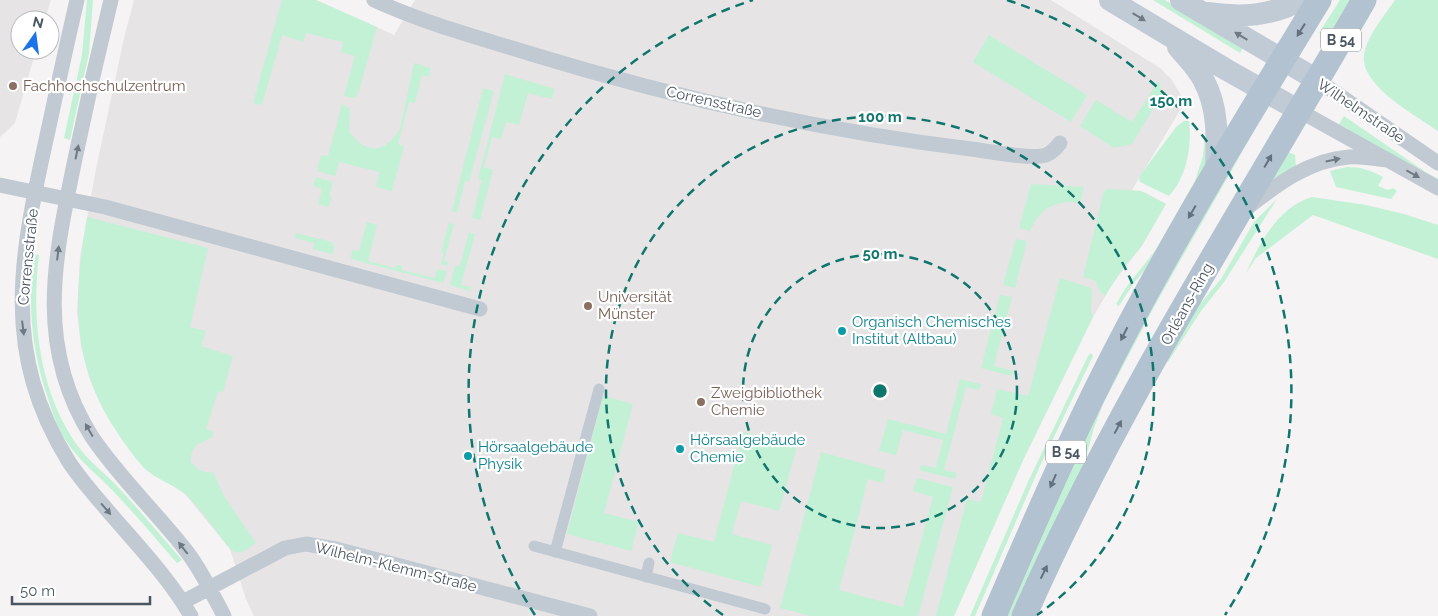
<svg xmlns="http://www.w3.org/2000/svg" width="1438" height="616" font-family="Raleway,sans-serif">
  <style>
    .education { fill: #e6e4e5 }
    .green { fill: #c3f1d5 }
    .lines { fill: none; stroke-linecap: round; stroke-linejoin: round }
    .pedestrian { stroke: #c1cad2; stroke-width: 11 }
    .minor { stroke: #c1cad2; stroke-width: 15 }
    .secondary { stroke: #c1cbd6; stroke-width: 22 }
    .primary { stroke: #b3c2d1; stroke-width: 25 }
    .oneway { fill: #6e7984 }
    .oneway2 { fill: #64717d }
    .oneway3 { fill: #6e7983 }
    .ring { fill: none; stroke: #0f766e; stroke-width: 2.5; stroke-dasharray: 9 6 }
    .education-dot { fill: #8d6e63; stroke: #fff; stroke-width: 2 }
    .culture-dot { fill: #0f9aa8; stroke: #fff; stroke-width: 2 }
    .labels { text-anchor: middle; stroke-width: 4.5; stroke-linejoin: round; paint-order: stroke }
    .shield { fill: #fff; stroke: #808990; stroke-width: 1 }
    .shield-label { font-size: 14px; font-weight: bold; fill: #4a5661 }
    .education-label { font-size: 15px; fill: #785e54; stroke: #fff; text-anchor: start }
    .street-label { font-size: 15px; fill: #4a5661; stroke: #fff }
    .culture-label { font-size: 15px; fill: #0d838f; stroke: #fff; text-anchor: start }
    .centre { fill: #0f766e; stroke: #fff; stroke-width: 2.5 }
    .ring-label { font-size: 15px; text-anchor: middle; font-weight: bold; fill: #0f766e; stroke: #fff; stroke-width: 4.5; stroke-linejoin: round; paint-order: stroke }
  </style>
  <rect width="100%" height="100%" fill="#f5f3f3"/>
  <path class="education" d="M 0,0 L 51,0 L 45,20 L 20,20 L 20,50 L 36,50 L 15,123 L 0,137 Z
    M 134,0 L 316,0 L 394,35 L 415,0 L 1051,0 L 1160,68 L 1172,80 L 1185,102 L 1132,190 L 1146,193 L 1166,204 L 1141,247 L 1113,283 L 1093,317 L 1024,458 L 954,616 L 254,616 L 246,599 L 230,549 L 185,494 L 145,468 L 110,421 L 101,404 L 89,377 L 81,346 L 77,312 L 80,257 L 96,169 L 124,38 Z"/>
  <path class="green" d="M 87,0 L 93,0 L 89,53 L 70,140 L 64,138 L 82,55 Z
    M 282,0 L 316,0 L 377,27 L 359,91 L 355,98 L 344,96 L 355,56 L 341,52 L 343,42 L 306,33 L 303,42 L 282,35 L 262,105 L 253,103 Z
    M 1153,0 L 1165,0 L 1243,48 L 1240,53 Z
    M 1340,0 L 1354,0 L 1331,38 L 1319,33 Z
    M 1395,0 L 1438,0 L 1438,131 C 1416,115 1354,83 1365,50 C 1370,32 1385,15 1395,0 Z
    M 989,35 L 1087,95 L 1071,122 L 973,62 Z
    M 414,63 L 431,68 L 429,77 L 422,75 L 415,103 L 409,102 L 398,144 L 404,146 L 392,191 L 376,187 L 379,172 L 339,162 L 335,176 L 317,171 L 321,155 L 328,156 L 342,104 L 350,109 L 349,131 C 365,155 385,154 400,129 Z
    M 505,74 L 555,89 L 552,99 L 528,93 L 519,125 L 506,122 L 501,139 L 492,137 L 484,167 L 493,170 L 480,220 L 472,218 L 482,180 L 478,179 Z
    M 1159,80 L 1162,94 L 1132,144 L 1114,148 L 1080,126 L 1096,100 L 1132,122 Z
    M 483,88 L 494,91 L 469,182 L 465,181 L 457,213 L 452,211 Z
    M 1344,116 L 1424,171 L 1438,179 L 1438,182 L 1339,124 Z
    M 1184,121 L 1189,121 C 1192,145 1187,177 1169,196 L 1140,182 L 1139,177 L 1176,127 Z
    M 1254,131 L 1155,305 L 1103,404 L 1094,428 L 1083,467 L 1014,616 L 1005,616 L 1087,429 L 1170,270 Z
    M 1205,136 L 1208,153 L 1205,166 L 1153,260 L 1133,284 L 1119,306 L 1116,304 L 1127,286 L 1155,251 L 1195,181 L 1203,156 Z
    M 1286,151 L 1295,155 L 1296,167 L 1271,182 Z
    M 1347,167 C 1361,167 1370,170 1383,177 L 1378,186 L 1388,190 L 1393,188 L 1397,191 L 1391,199 L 1336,187 L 1330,171 Z
    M 316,177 L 333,182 L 329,196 L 332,197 L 329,207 L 318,204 L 322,189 L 313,186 Z
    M 1031,184 L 1084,187 L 1080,203 C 1056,199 1039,209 1030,231 L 1019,228 Z
    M 1107,189 L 1141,191 L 1166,204 L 1141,247 L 1121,271 L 1105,296 L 1100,291 L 1095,281 L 1083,277 L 1104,191 Z
    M 1312,197 L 1366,205 L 1404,214 L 1438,225 L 1438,259 L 1313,215 L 1256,258 L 1246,273 C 1259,244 1278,207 1312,197 Z
    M 1277,199 L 1224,282 L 1201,311 L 1168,362 L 1167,362 L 1195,310 L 1221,279 L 1254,222 Z
    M 87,217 L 208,248 L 190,327 L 206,331 L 201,346 L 233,356 L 223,392 L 218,391 L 206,429 L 214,432 L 212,437 C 199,445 191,443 191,462 C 198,470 203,473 213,472 L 224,496 L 256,543 C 247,549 240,557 230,549 C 217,533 199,506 184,493 C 172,484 156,479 145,469 C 134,457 124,443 115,429 C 70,360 74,295 87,217 Z
    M 367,222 L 377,225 L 368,261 L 395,268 L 397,265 L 402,266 L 402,270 L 435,278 L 437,269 L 447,271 L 443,283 L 351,259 L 352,250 L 359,251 Z
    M 449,223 L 454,224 L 444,260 L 448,262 L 447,266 L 441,264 L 444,253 L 441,252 Z
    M 469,232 L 475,234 L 461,285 L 471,287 L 470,291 L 450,285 L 455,266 L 460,266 Z
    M 296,233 L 332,242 L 334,246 L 333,254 L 313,249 L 314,243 L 295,238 Z
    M 1016,239 L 1027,241 L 1015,288 L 1003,285 Z
    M 34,254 L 39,255 C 31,319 39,391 77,445 C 89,462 105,473 119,488 C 141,512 161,536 182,560 L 177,563 C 156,539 136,515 114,492 C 98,475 80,462 67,442 C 59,431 54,417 50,404 C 32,355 27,305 34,254 Z
    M 1060,278 L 1091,288 C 1094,298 1088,307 1093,317 L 1024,458 L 954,616 L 936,616 L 967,499 L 981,502 L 1003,418 L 991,414 L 997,389 L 1028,396 Z
    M 1000,295 L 1012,297 L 994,366 L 1013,371 L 1011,376 L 981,368 Z
    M 1091,353 L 1093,356 L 1039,468 L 975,616 L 970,616 L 1028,482 L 1088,356 Z
    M 960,379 L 981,384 L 979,390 L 966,387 L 944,470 L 957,473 L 955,479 L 919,470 L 921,465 L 936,468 L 943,440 L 903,430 L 896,455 L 879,451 L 888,419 L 946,434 Z
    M 603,396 L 633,404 L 604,513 L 639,522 L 631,551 L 567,534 Z
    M 743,432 L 797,446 L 779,511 L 741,501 L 732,534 L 772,545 L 761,587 L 670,562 L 678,533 L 714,542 Z
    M 821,452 L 886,470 L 883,483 L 868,479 L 839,590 L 903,607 L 933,497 L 913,491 L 917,478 L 953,487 L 918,616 L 811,616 L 780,608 Z"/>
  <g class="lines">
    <path class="pedestrian" d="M 534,546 L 765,609
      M 555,552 L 599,389
      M 646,577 L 649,563"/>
    <path class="minor" d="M 77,0 C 66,47 56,94 46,140 C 20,258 1,353 69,462 C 81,480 95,496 109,512 C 138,546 169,578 191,616
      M 111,0 C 98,53 86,106 75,159 C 55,256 34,346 92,437 C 119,477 154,510 184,548 C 200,568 212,593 224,616
      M 374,0 C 424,23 476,37 528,53 C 672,97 821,131 971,149 C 988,151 1031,160 1046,155 C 1052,153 1056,148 1060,143
      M 1317,80 L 1438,163
      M 1298,110 L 1438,188
      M 0,185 L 105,207 L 480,309
      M 1248,207 C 1278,184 1309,160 1349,157 C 1362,156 1375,159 1388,160
      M 183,602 L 285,548 L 306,544 L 336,549 L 590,616"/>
    <path class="secondary" d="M 1110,0 L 1227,70 L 1298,110
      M 1181,0 L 1317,80
      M 1208,13 C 1243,18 1269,16 1302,0
      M 1178,47 C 1187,58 1198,68 1204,81 C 1219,109 1217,140 1216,170"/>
    <path class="primary" d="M 994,616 C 1036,518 1078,421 1128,327 C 1187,216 1253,108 1319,0
      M 1024,616 C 1119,401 1247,203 1364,0"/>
  </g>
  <defs><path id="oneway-solid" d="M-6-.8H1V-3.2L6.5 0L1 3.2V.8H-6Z" transform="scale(1.25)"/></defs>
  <g class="oneway">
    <use href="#oneway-solid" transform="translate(1139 17) rotate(31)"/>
    <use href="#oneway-solid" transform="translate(1241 36) rotate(-149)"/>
  </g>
  <g class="oneway2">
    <use href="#oneway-solid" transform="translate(1301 30) rotate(122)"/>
    <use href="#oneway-solid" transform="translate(1268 161) rotate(-60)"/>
    <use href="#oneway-solid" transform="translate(1192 212) rotate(120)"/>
    <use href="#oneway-solid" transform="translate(1124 334) rotate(117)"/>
    <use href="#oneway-solid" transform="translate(1118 427) rotate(-62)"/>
    <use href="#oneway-solid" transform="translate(1053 481) rotate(114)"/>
    <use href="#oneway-solid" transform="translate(1044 572) rotate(-64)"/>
  </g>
  <g class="oneway3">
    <use href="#oneway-solid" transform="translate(77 152) rotate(-78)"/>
    <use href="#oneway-solid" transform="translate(1333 160) rotate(-12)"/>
    <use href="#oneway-solid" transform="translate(1413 174) rotate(29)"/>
    <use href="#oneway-solid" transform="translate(58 253) rotate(-83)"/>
    <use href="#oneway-solid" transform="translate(23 328) rotate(83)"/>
    <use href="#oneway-solid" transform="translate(89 430) rotate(-120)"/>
    <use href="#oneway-solid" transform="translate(106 509) rotate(49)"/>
    <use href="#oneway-solid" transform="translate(183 548) rotate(-128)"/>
  </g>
  <g class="ring">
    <circle cx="880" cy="391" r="137"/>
    <path d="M723 615A274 274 0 1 1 1037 615"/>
    <path d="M535 615A411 411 0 0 1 753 0M1007 0A411 411 0 0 1 1225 615"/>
  </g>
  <g class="education-dot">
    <circle cx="13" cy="86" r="5"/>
    <circle cx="588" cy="306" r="5"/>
    <circle cx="701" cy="402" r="5"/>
  </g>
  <g class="culture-dot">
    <circle cx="842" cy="331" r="5"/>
    <circle cx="680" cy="449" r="5"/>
    <circle cx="468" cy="456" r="5"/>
  </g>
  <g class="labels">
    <g class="shield">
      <rect x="1321" y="28.5" width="40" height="23" rx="4"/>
      <rect x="1046" y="440.5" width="40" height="23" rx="4"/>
    </g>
    <g class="shield-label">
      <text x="1341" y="45">B 54</text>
      <text x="1066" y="457">B 54</text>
    </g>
    <g class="education-label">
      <text x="23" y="91">Fachhochschulzentrum</text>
      <text x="598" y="302">Universität<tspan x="598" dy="17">Münster</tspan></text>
      <text x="711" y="398">Zweigbibliothek<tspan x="711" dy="17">Chemie</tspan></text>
    </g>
    <g class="street-label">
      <text transform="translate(714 102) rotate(13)" y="5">Corrensstraße</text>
      <text transform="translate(1361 111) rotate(34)" y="5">Wilhelmstraße</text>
      <text transform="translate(28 257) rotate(-84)" y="5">Corrensstraße</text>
      <text transform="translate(1187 304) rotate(-61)" y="5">Orléans-Ring</text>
      <text transform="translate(396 567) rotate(14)" y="5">Wilhelm-Klemm-Straße</text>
    </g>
    <g class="culture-label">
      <text x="852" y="327">Organisch Chemisches<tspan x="852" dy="17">Institut (Altbau)</tspan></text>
      <text x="690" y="445">Hörsaalgebäude<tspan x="690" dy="17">Chemie</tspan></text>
      <text x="478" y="452">Hörsaalgebäude<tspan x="478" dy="17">Physik</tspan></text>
    </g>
  </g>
  <circle cx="880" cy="391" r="8" class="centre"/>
  <g class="ring-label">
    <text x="1171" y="106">150 m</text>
    <text x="880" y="122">100 m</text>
    <text x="880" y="259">50 m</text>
  </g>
  <g transform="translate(35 35) rotate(14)"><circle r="24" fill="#ffffff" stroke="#b7bbc0"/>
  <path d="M0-4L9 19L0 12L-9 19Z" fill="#1a73e8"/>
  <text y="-8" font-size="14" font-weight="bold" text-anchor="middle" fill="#4a5661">N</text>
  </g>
  <path d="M12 596v8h138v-8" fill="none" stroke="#4a5661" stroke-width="2.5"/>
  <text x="20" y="596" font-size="15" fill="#4a5661" stroke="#ffffff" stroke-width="4" paint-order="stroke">50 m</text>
</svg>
